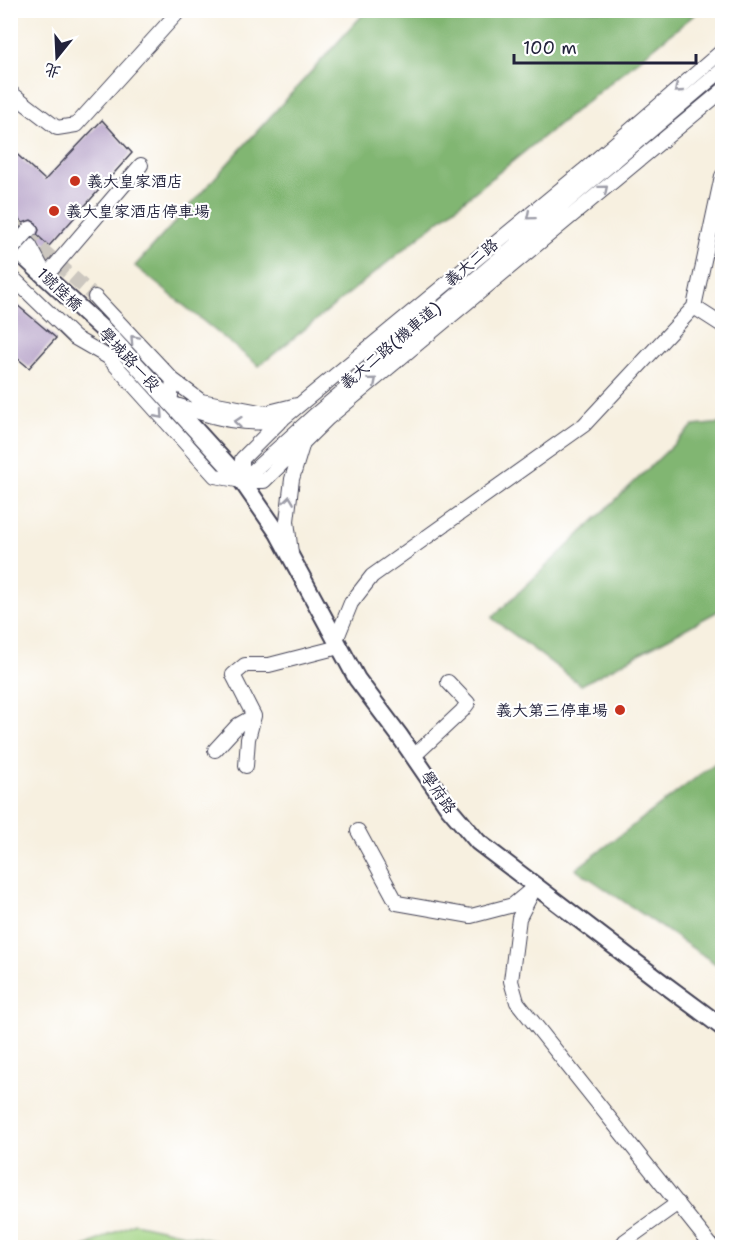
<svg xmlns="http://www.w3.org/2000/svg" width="733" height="1258" font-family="'Shantell Sans','LXGW WenKai TC',sans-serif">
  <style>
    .green { fill: #a2d484; stroke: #627b60; stroke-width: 1.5 }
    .forest { fill: #81b672; stroke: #526c56; stroke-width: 1.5 }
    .building { fill: #b09bc4 }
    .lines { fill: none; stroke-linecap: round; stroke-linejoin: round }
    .minor-tunnel { stroke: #ccc7bf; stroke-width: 14; stroke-dasharray: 14 7; stroke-linecap: butt }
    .minor-casing { stroke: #424154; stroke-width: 16 }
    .major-casing { stroke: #424154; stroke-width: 20 }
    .minor { stroke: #fff; stroke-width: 14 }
    .major { stroke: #fff; stroke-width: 16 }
    .minor-bridge-casing { stroke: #424154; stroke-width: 16; stroke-linecap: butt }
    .minor-bridge { stroke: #fff; stroke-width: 14 }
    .oneway { stroke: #9c9ca7 }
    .poi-dot { fill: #c8321e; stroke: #fff; stroke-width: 2 }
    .labels { text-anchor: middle; stroke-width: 4.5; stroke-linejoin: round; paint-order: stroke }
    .poi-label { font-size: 16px; fill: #22223b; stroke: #fff; text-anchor: start }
    .street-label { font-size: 16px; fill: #22223b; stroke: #fff }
  </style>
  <rect width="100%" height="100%" fill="#fff"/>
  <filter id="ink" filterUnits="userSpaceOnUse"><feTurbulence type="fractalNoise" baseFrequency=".0167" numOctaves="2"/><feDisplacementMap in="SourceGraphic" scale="12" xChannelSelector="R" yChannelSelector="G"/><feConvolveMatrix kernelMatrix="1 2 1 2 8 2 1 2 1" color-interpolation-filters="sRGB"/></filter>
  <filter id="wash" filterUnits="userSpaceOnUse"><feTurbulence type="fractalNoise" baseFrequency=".008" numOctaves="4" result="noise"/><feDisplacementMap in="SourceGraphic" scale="24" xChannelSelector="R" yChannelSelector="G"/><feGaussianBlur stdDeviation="1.35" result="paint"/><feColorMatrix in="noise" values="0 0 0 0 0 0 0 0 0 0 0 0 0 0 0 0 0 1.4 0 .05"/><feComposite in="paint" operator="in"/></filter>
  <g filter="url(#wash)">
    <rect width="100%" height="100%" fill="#f7f0e0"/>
    <path class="green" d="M 134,1223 L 224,1243 L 273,1247 L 84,1247 Z"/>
    <path class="forest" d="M 367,10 L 699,11 L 259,366 L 135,266 Z
      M 722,423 L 722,609 L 581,685 L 492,618 L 693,426 Z
      M 722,758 L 722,968 L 576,869 Z"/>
    <g id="blocks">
      <path class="building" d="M 102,120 L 132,153 L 49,246 L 37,235 L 39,230 L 36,223 L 31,220 L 23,223 L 15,215 L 18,212 L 10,206 L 10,148 L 45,180 Z
        M 10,299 L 56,338 L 29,368 L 10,352 Z"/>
    </g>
  </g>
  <g filter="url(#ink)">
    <use href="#blocks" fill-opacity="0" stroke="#424154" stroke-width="1.5"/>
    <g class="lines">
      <path class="minor-tunnel" d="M 10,221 L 95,297"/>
      <defs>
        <path id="minor" d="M 10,92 L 57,128 L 76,125 L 180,10
          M 10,228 L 30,246 L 46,276 L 141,165
          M 10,275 L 75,338 L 108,357 L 215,476 L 242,481 L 264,481 L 328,418 L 722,91
          M 95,297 L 173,380 L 170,403 C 208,415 240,428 282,420
          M 694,307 L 722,325
          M 173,380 L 201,401 L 265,413 L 297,405
          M 242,481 L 242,459 L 281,420 L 583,171 L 722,51
          M 242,481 L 316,414 L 722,70
          M 291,553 L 287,521 L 292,479 L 302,446
          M 336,640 L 351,603 L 372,576 L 584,425 L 694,307 L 722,176
          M 215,750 L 238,725 L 254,716 L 233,675 L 245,665 L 269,665 L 339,647
          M 414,756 L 462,711 L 468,703 L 448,682
          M 246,766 L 248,739 L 254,716
          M 358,831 L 397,903 L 471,916 L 513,905 L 531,890
          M 535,887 L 519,918 L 511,981 L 517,1002 L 713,1248
          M 620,1248 L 625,1241 L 678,1203"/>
        <path id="major" d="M 10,244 L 111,337 L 242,481 L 278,533 L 357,679 L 399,735 L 449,808 L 478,842 L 660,981 L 722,1027"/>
      </defs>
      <use href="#minor" class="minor-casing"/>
      <use href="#major" class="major-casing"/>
      <use href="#minor" class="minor"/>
      <use href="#major" class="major"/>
      <defs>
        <path id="minor-bridge" d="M 10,251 L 30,229"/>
      </defs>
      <use href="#minor-bridge" class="minor-bridge-casing"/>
      <use href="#minor-bridge" class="minor-bridge"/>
    </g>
    <defs><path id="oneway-chevron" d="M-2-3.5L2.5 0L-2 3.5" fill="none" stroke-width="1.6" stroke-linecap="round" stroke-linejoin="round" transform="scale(1.5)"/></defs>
    <g class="oneway">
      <use href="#oneway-chevron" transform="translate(678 89) rotate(139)"/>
      <use href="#oneway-chevron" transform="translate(604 189) rotate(-40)"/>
      <use href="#oneway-chevron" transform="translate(530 216) rotate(140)"/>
      <use href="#oneway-chevron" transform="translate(134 339) rotate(-133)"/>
      <use href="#oneway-chevron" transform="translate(373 381) rotate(-40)"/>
      <use href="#oneway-chevron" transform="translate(160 415) rotate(48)"/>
      <use href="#oneway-chevron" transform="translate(238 422) rotate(-175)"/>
      <use href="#oneway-chevron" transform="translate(289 500) rotate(-82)"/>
    </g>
  </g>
  <g class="poi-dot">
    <circle cx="75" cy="181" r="6"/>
    <circle cx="54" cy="211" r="6"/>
    <circle cx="620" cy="710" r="6"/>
  </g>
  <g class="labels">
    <g class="poi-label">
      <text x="87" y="187">義大皇家酒店</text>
      <text x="66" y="217">義大皇家酒店停車場</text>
      <text x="608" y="716" text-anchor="end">義大第三停車場</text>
    </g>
    <g class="street-label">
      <text transform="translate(471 262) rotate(-40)" y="6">義大二路</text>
      <text transform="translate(60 289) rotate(43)" y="6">1號陸橋</text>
      <text transform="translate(390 345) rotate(-40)" y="6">義大二路(機車道)</text>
      <text transform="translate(130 359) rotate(47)" y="6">學城路一段</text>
      <text transform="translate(439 792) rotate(55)" y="6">學府路</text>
    </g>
  </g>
  <rect width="733" height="1258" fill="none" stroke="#fff" stroke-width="36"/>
  <g transform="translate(57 57) rotate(198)" stroke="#ffffff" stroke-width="4.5" paint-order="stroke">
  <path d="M0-4.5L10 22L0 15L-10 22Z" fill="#22223b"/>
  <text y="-9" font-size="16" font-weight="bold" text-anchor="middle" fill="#22223b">北</text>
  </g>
  <path d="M514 54v9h182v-9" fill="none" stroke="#22223b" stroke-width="3"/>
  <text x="523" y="54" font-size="18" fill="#22223b" stroke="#ffffff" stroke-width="4.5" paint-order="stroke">100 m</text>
</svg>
